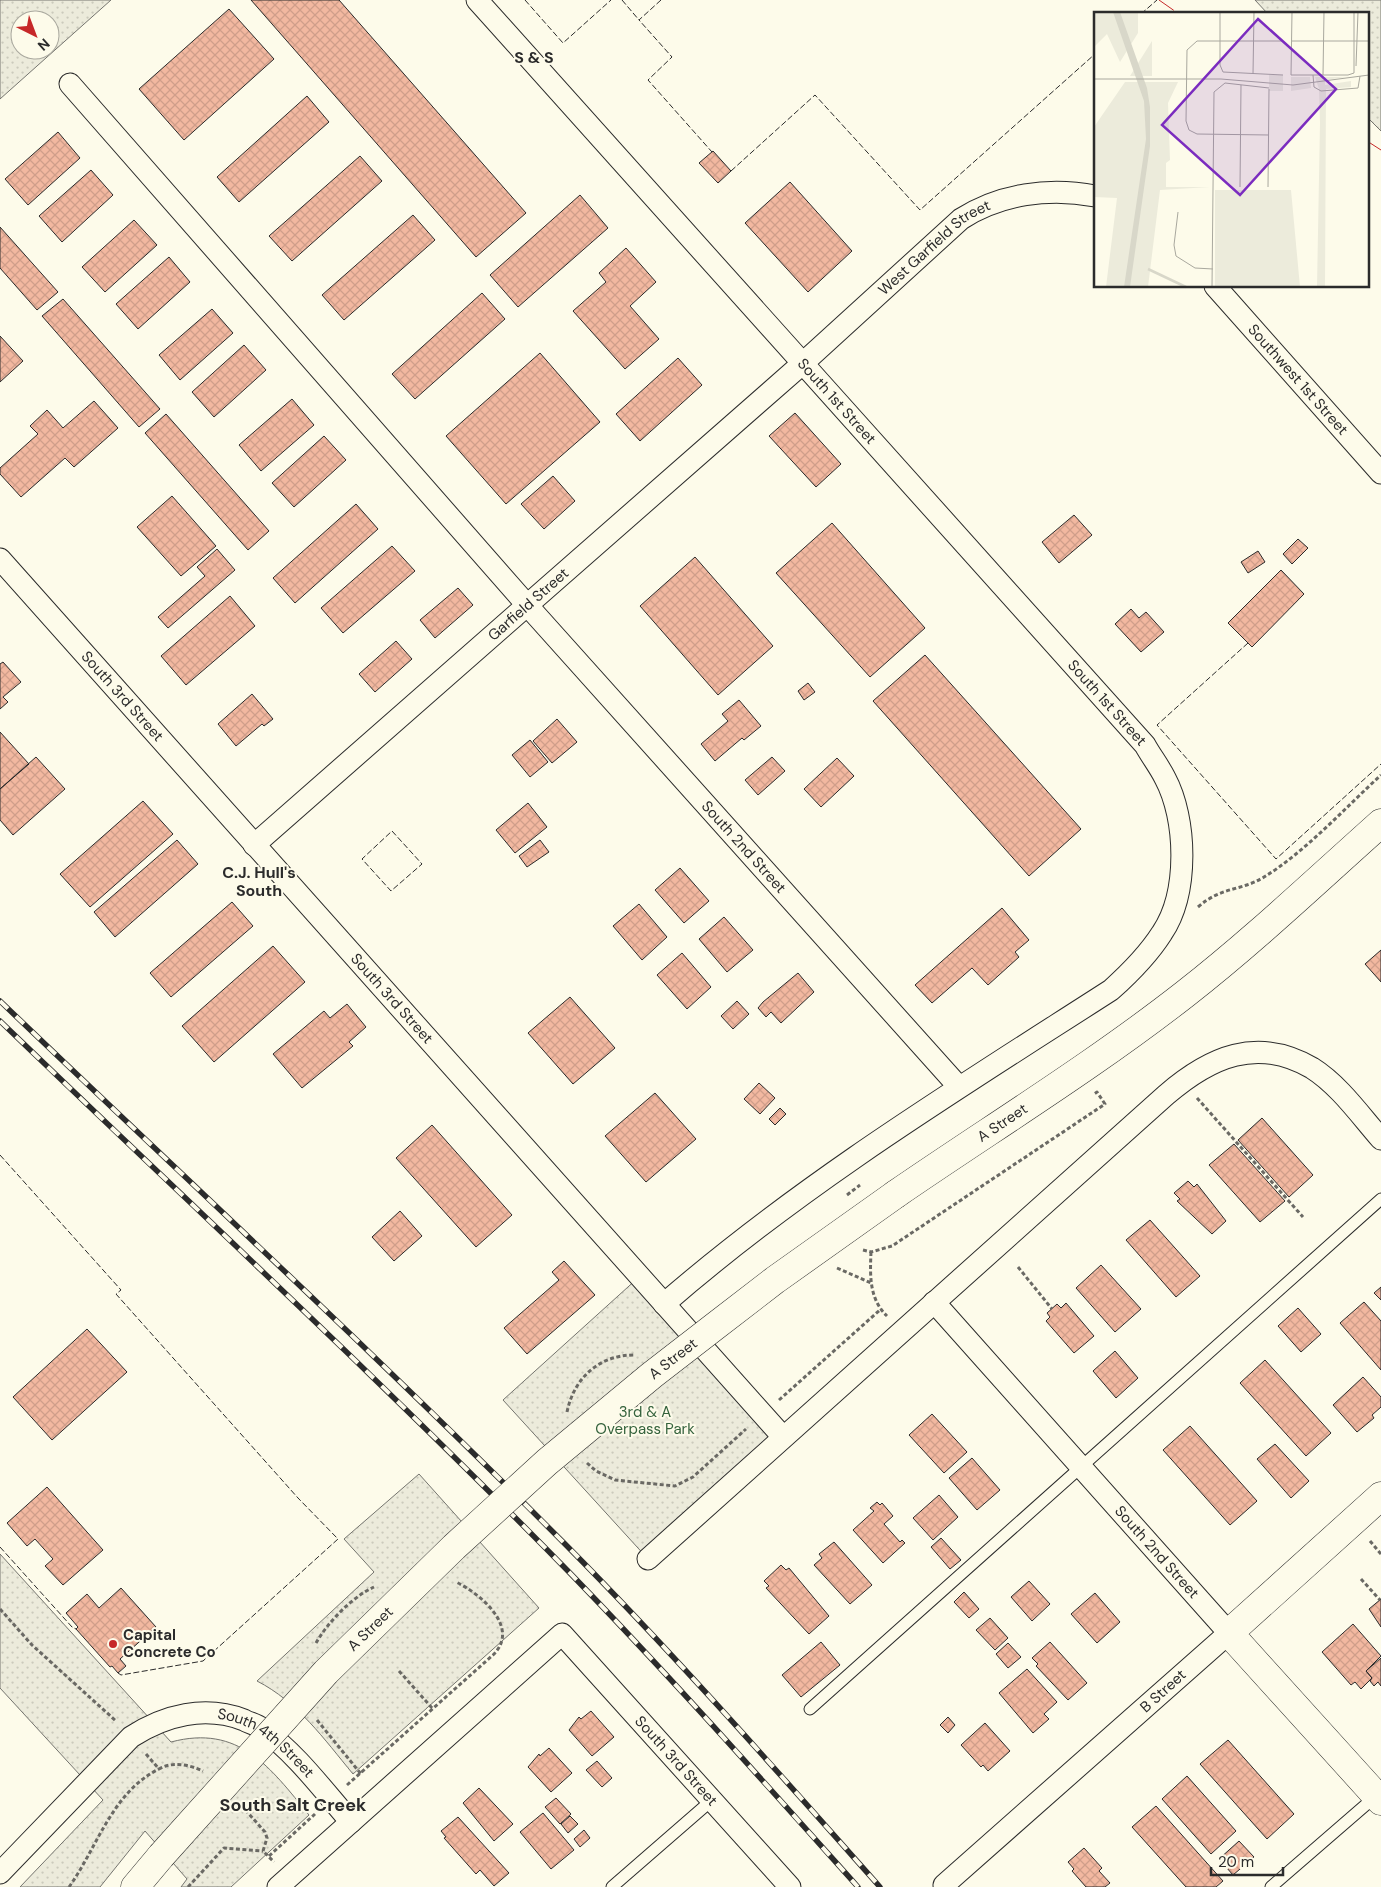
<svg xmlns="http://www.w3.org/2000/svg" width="1381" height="1887" font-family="'DM Sans',sans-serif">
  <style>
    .park { fill: url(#park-dots); stroke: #74746e; fill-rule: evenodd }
    .building { fill: url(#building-cross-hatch); stroke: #2b2b2b }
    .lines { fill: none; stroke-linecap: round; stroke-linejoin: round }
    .service-casing { stroke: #2b2b2b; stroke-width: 13 }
    .minor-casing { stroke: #2b2b2b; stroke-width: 23 }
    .tertiary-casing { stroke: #2b2b2b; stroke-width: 29 }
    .secondary-casing { stroke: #2b2b2b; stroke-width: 29 }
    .path { stroke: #6a6964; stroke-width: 3; stroke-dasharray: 4 2.5; stroke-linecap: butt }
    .service { stroke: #fdfbea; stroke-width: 11 }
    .minor { stroke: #fdfbea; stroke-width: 21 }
    .tertiary { stroke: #fdfbea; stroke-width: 28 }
    .secondary { stroke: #fdfbea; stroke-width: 28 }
    .rail-casing { stroke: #2b2b2b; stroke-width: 5.5 }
    .rail { stroke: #fdfbea; stroke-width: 4; stroke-dasharray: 11; stroke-linecap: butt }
    .secondary-bridge-casing { stroke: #2b2b2b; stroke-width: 29; stroke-linecap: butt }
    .secondary-bridge { stroke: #fdfbea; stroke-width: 28 }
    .fence { stroke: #2b2b2b; stroke-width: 1; stroke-dasharray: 6 2.5; stroke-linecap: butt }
    .power { stroke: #c62828; stroke-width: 1; stroke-dasharray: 18 4 2.5 4; stroke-linecap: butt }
    .poi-dot { fill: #c62828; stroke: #fdfbea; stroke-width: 2 }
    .labels { text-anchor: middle; stroke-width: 4; stroke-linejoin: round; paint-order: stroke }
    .street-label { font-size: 15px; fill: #2b2b2b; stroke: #fdfbea }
    .park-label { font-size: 15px; fill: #34623c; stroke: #fdfbea }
    .poi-label { font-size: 15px; font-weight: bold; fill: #2b2b2b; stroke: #fdfbea; text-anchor: start }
    .neighbourhood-label { font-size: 16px; font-weight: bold; fill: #2b2b2b; stroke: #fdfbea }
    .quarter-label { font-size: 18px; font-weight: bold; fill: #2b2b2b; stroke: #fdfbea }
    .inset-river { fill: none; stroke: #d8d7c9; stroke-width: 2.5 }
    .inset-road { fill: none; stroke: #a9a89e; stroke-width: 1 }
    .view { fill: #7b2cbf; fill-opacity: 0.15; stroke: #7b2cbf; stroke-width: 2.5 }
    .inset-edge { fill: none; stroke: #2b2b2b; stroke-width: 2.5 }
  </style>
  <defs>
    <pattern id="park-dots" width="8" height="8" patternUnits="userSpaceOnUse" patternTransform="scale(1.25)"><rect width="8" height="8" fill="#ecebdb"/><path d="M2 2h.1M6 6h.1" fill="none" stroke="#cbcabc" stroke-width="1.8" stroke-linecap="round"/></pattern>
    <pattern id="building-cross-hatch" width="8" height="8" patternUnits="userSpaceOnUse" patternTransform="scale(1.25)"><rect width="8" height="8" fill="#f2b8a0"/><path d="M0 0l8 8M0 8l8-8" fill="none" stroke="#d09e8a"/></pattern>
  </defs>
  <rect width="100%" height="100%" fill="#fdfbea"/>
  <path class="park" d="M 0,0 L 111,0 L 0,99 ZM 20,20 L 50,20 L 50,50 L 20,50 Z
    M 1255,0 L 1381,0 L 1381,131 L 1367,117 L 1367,14 L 1268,14 Z
    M 639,1277 L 783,1437 L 648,1559 L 503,1400 Z
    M 419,1474 L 539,1608 L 353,1774 C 324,1739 298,1702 257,1681 L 374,1572 L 344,1539 Z
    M 0,1554 L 171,1742 C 239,1724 270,1767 309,1815 L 231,1887 L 181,1887 L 187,1879 L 145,1831 L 100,1887 L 20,1887 L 103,1800 L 0,1688 Z"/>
  <path class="building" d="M 251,0 L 339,0 L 526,213 L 476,257 Z
    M 229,9 L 274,59 L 184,140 L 139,89 Z
    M 307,96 L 329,122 L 239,202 L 217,177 Z
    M 58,132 L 80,158 L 28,205 L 5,179 Z
    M 713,151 L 731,171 L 718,183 L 699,163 Z
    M 360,156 L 382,181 L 292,261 L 269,236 Z
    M 91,170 L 113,195 L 62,242 L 39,216 Z
    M 790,182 L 852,251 L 808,292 L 745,223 Z
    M 580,195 L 608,228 L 518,307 L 490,275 Z
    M 413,215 L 435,240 L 344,320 L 322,295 Z
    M 134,220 L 157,245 L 105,292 L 82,267 Z
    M 0,227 L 58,292 L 37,310 L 0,268 Z
    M 626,248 L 656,282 L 630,306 L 659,339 L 625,369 L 573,311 L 606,282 L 599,273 Z
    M 169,257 L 190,282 L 138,329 L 116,304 Z
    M 482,293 L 505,319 L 415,399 L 392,374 Z
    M 63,299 L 160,409 L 139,427 L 42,316 Z
    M 212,309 L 233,333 L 180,380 L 159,355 Z
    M 0,336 L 23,361 L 0,382 Z
    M 244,345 L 266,370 L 214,417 L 192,392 Z
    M 540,353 L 600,422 L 506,504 L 446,436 Z
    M 678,358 L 702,385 L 640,441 L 616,414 Z
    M 292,399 L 314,425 L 261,471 L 239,445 Z
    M 94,401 L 118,428 L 74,467 L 65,458 L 21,497 L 0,474 L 0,468 L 38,434 L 30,426 L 47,410 L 63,428 Z
    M 795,413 L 841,464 L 816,487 L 769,436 Z
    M 166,414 L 269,531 L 248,550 L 145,433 Z
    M 324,436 L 346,460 L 294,507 L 272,483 Z
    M 553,476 L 575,501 L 544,529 L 521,504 Z
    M 172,496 L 216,546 L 181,576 L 137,527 Z
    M 356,504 L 378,529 L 295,603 L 273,578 Z
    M 1074,515 L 1092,535 L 1059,563 L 1042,542 Z
    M 832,523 L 925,628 L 870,677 L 776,573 Z
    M 1298,539 L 1308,548 L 1292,564 L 1283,554 Z
    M 392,546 L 415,571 L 343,633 L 321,608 Z
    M 217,549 L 235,570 L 168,628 L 158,617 L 205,576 L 197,567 Z
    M 1258,551 L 1265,562 L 1248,573 L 1241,562 Z
    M 695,557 L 773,646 L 718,695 L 640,606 Z
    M 1281,570 L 1304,594 L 1252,647 L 1228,623 Z
    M 458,588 L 473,605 L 435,638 L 420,620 Z
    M 230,596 L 255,626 L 186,685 L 161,656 Z
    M 1131,609 L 1139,618 L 1146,612 L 1164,632 L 1141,652 L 1115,624 Z
    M 396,641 L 412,659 L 375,692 L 359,674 Z
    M 925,655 L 1081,829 L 1029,876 L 873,701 Z
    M 3,662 L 21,682 L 3,697 L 8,702 L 0,709 L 0,664 Z
    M 808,683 L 815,692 L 804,700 L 798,691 Z
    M 252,694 L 273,719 L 264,726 L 262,724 L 236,746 L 218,724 Z
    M 739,700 L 761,726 L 744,740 L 742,738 L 715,761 L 701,744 L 728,721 L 722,714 Z
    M 557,719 L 577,742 L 552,763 L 533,741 Z
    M 0,732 L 29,764 L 0,789 Z
    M 530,740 L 548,762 L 530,777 L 512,755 Z
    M 36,757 L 65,789 L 13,835 L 0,820 L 0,789 Z
    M 772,757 L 785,771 L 758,795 L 745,780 Z
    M 837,758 L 854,776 L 821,807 L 804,789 Z
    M 143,801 L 173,834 L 90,907 L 60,874 Z
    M 528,803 L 547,827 L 515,853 L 496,830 Z
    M 177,840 L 198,864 L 115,937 L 94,912 Z
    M 540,840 L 549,852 L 527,867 L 519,856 Z
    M 680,868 L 709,901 L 684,923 L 655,890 Z
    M 232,902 L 253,926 L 171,997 L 150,973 Z
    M 639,904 L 667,937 L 642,960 L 613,926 Z
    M 1002,908 L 1029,940 L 1015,952 L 1019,957 L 988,985 L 972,968 L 932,1003 L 915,985 Z
    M 724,917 L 753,950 L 727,972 L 699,939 Z
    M 273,946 L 305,982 L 214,1062 L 182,1026 Z
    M 1381,950 L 1381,982 L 1365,964 Z
    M 682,953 L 711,987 L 687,1009 L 657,975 Z
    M 798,973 L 814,992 L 781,1023 L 771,1012 L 766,1017 L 758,1008 L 763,1002 Z
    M 570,997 L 615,1048 L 573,1084 L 528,1033 Z
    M 737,1001 L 749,1014 L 733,1029 L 721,1016 Z
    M 347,1004 L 366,1027 L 349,1042 L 353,1046 L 302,1088 L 273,1054 L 324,1011 L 330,1018 Z
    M 759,1083 L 775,1098 L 760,1114 L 744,1099 Z
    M 655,1093 L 696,1139 L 646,1182 L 605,1136 Z
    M 780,1108 L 786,1114 L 775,1125 L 769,1119 Z
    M 1262,1118 L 1313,1175 L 1289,1197 L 1238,1140 Z
    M 432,1125 L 512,1215 L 476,1247 L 396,1158 Z
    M 1234,1144 L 1285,1201 L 1260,1222 L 1209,1165 Z
    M 1188,1181 L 1194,1187 L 1197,1184 L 1226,1221 L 1212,1234 L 1177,1201 L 1180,1199 L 1174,1193 Z
    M 400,1211 L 422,1236 L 394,1261 L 372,1237 Z
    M 1150,1220 L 1200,1276 L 1176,1297 L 1126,1240 Z
    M 564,1261 L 595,1295 L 527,1354 L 504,1328 L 559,1280 L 552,1272 Z
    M 1101,1265 L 1141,1309 L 1115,1332 L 1076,1288 Z
    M 1381,1287 L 1381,1300 L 1374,1293 Z
    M 1364,1302 L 1381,1321 L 1381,1370 L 1340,1323 Z
    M 1066,1303 L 1094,1336 L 1074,1353 L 1046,1321 L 1050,1317 L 1047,1313 L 1057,1304 L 1061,1308 Z
    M 1298,1308 L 1321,1334 L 1301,1352 L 1278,1326 Z
    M 87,1329 L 127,1372 L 52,1440 L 13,1397 Z
    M 1115,1351 L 1138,1378 L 1116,1398 L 1093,1371 Z
    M 1265,1360 L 1331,1433 L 1306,1456 L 1240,1383 Z
    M 1363,1377 L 1381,1397 L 1381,1407 L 1372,1415 L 1374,1418 L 1357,1432 L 1333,1405 Z
    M 932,1414 L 967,1452 L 944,1473 L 909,1435 Z
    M 1190,1426 L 1257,1501 L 1230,1525 L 1163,1450 Z
    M 1275,1444 L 1309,1481 L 1291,1498 L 1257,1459 Z
    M 972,1458 L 1000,1490 L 977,1510 L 949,1478 Z
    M 47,1487 L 103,1550 L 63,1585 L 45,1566 L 53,1559 L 35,1539 L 27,1546 L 7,1523 Z
    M 939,1495 L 958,1517 L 933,1540 L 913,1518 Z
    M 877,1502 L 880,1505 L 882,1503 L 893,1516 L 884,1524 L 900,1542 L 902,1540 L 905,1543 L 883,1563 L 853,1530 L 874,1511 L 870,1508 Z
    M 941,1538 L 961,1560 L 950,1569 L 931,1547 Z
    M 834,1542 L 872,1585 L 850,1604 L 814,1565 L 822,1558 L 819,1554 Z
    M 781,1565 L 786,1570 L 789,1568 L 829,1616 L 809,1634 L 766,1588 L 769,1586 L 764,1581 Z
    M 1029,1581 L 1050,1604 L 1032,1621 L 1011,1597 Z
    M 121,1588 L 156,1627 L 120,1659 L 126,1666 L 118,1673 L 112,1666 L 110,1667 L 76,1629 L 78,1627 L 66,1613 L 87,1594 L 99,1608 Z
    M 964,1592 L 979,1609 L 969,1618 L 954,1602 Z
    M 1095,1593 L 1120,1622 L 1097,1643 L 1071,1614 Z
    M 1381,1599 L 1381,1627 L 1369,1609 Z
    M 990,1618 L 1008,1638 L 995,1650 L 976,1630 Z
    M 1353,1624 L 1381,1656 L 1366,1671 L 1372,1678 L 1361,1689 L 1355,1682 L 1351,1685 L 1322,1652 Z
    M 821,1642 L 840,1665 L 801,1697 L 782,1675 Z
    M 1050,1642 L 1087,1683 L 1068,1700 L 1036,1666 L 1038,1664 L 1032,1658 Z
    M 1008,1643 L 1021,1657 L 1008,1668 L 996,1654 Z
    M 1381,1658 L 1381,1686 L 1378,1682 L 1374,1686 L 1370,1681 L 1372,1678 L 1366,1671 Z
    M 1027,1669 L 1057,1702 L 1044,1714 L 1049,1719 L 1033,1733 L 999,1693 Z
    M 591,1711 L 614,1737 L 592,1756 L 569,1730 L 579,1717 L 581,1719 Z
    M 948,1717 L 955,1725 L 948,1733 L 940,1725 Z
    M 985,1723 L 1010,1751 L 988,1771 L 983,1765 L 981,1767 L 961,1745 Z
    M 1228,1740 L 1294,1814 L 1267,1839 L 1200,1764 Z
    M 549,1748 L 572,1773 L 551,1792 L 528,1767 L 539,1754 L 540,1756 Z
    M 597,1761 L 612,1778 L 602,1787 L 586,1770 Z
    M 1187,1776 L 1236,1831 L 1211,1854 L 1162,1799 Z
    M 479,1788 L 513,1824 L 494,1841 L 463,1803 Z
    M 556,1798 L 571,1814 L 560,1824 L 545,1807 Z
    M 1156,1806 L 1223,1881 L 1216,1887 L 1186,1887 L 1132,1827 Z
    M 543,1813 L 574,1850 L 551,1869 L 520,1832 Z
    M 570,1816 L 578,1824 L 568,1833 L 561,1824 Z
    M 458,1817 L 509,1873 L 494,1886 L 480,1870 L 476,1874 L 444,1838 L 446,1837 L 441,1831 Z
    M 584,1830 L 590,1838 L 580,1847 L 574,1839 Z
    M 1239,1841 L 1254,1857 L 1233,1875 L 1219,1859 Z
    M 1084,1848 L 1102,1868 L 1099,1871 L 1110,1883 L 1105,1887 L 1086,1887 L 1072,1871 L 1074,1869 L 1068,1862 Z"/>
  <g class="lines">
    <defs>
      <path id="service" d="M 810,1709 L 1381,1199
        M 612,1887 L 712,1800
        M 1271,1887 L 1376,1796"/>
      <g id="minor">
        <path id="s1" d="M 477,0 L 1145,745 C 1151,756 1159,766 1165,778 C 1187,819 1189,893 1162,933 C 1148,955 1130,973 1111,990 C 957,1089 802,1184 664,1304"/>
        <path id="s2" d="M 70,84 L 527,605 L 959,1087"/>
        <path id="s3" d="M 1215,286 L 1381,473"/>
        <path id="s4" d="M 0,559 L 783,1437"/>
        <path id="s5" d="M 254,845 L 802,364 L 961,219 C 1000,194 1049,187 1095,196"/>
        <path id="s6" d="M 934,1302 L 1229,1633 L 944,1885"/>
        <path d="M 648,1559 L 1166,1095 C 1210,1057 1257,1036 1312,1068 C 1339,1085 1360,1115 1381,1139"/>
        <path id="s7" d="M 0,1873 L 131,1737 C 165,1715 205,1705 244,1720 C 249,1723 256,1724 261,1728 C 296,1753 323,1790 351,1822"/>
        <path id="s8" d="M 278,1887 L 562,1634 L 790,1887"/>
      </g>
      <path id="tertiary" d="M 1381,1496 L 1229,1633 L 1381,1801"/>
      <g id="secondary">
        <path id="s9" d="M 896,1194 C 992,1128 1093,1066 1185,994 C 1253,941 1316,881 1381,823"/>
        <path d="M 135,1887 L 161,1856"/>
      </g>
    </defs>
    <use href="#service" class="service-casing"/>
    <use href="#minor" class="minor-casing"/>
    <use href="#tertiary" class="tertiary-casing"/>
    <use href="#secondary" class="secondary-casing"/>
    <path class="path" d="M 1198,907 C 1222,886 1242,891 1264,877 C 1304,853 1346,807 1381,775
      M 1197,1098 L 1303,1217
      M 847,1195 L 860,1185
      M 863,1250 L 871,1252 L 892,1246 L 1105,1104 L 1097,1092 L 1094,1094
      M 871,1252 C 870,1275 869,1299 887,1316
      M 1018,1267 L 1052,1309
      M 837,1268 L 871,1283
      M 779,1400 L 881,1309
      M 567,1412 C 574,1378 599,1355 634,1355
      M 587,1463 L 596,1471 L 615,1480 L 675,1486 L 693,1477 L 746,1429
      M 1370,1541 L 1381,1554
      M 1361,1579 L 1380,1600
      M 0,1609 L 32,1645 L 116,1721
      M 316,1643 C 328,1622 352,1597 374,1587
      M 399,1671 L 433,1709
      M 317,1720 L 361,1774
      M 146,1754 L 159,1769 C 172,1761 190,1765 203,1771
      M 347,1785 L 493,1655 C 521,1628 481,1594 456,1582
      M 241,1805 L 265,1832 L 267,1838 L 263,1851 L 274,1862
      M 269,1856 L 315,1814
      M 69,1887 C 97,1848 112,1792 159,1769
      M 188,1887 L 224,1848 L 263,1851"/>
    <use href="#service" class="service"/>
    <use href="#minor" class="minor"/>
    <use href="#tertiary" class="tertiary"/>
    <use href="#secondary" class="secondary"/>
    <defs>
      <path id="rail" d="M 0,1001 C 189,1182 381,1359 566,1545 C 675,1655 777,1771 880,1887
        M 0,1021 C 190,1204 384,1383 568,1571 C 668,1674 763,1781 858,1887"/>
    </defs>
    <use href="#rail" class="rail-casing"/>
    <use href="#rail" class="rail"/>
    <defs>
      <g id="secondary-bridge">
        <path id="s10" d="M 161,1856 L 326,1672 L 454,1547 L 547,1462 L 652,1375 L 714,1327 L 775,1280 L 896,1194"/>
      </g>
    </defs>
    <use href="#secondary-bridge" class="secondary-bridge-casing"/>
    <use href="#secondary-bridge" class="secondary-bridge"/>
    <path class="fence" d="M 525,0 L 563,43 L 611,0
      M 622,0 L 639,20
      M 661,0 L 639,20 L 672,57 L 648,80 L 712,152
      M 1141,14 L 1157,0
      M 731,171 L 815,95 L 920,210 L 1095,54
      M 1248,643 L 1157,725 L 1276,859 L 1381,764
      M 392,831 L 422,864 L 391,891 L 362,859 Z
      M 0,1155 L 121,1290 L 116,1294 L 298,1498 L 338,1539 L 203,1661 L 121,1675 L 118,1673
      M 0,1547 L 72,1627 L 76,1629"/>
    <path class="power" d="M 1159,0 L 1179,14
      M 1367,141 L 1381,150"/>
  </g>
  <circle class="poi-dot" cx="113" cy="1644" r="5"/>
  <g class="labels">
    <g class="street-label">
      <text dy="5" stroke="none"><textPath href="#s5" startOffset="906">West Garfield Street</textPath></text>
      <text dy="5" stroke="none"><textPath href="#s3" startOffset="125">Southwest 1st Street</textPath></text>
      <text dy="5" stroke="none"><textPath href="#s1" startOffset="539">South 1st Street</textPath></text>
      <text dy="5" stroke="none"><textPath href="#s5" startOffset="365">Garfield Street</textPath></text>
      <text dy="5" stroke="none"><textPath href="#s4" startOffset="184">South 3rd Street</textPath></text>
      <text dy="5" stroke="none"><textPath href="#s1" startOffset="944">South 1st Street</textPath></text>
      <text dy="5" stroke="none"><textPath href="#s2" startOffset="1018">South 2nd Street</textPath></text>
      <text dy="5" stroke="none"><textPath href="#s4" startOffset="589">South 3rd Street</textPath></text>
      <text dy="5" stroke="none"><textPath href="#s9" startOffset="128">A Street</textPath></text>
      <text dy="5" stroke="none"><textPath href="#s10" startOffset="715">A Street</textPath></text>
      <text dy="5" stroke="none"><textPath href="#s6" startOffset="335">South 2nd Street</textPath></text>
      <text dy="5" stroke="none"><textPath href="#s10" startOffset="309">A Street</textPath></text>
      <text transform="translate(1163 1691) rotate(-42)" y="5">B Street</text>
      <text dy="5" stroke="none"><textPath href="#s7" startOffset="338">South 4th Street</textPath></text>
      <text dy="5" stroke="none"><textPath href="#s8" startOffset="551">South 3rd Street</textPath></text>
    </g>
    <g class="park-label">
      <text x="645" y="1417">3rd &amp; A<tspan x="645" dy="17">Overpass Park</tspan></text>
    </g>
    <g class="poi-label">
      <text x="123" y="1640">Capital<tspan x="123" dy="17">Concrete Co</tspan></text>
    </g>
    <g class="neighbourhood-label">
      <text x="534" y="63">S &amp; S</text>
      <text x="259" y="878">C.J. Hull's<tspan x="259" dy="18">South</tspan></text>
    </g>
    <g class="quarter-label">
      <text x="293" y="1811">South Salt Creek</text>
    </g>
  </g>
  <g transform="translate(1094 12)">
    <rect width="275" height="275" fill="#fdfbea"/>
    <path d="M 1,0 L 44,0 L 44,21 L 26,50 L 13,22 L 1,34 ZM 58,29 L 58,64 L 36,64 ZM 175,63 L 189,63 L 189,79 L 175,79 ZM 197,65 L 216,65 L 217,76 L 197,79 ZM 221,65 L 252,65 L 231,68 L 231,73 L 257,69 L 257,75 L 232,77 L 231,275 L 223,275 L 226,111 L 225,77 ZM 31,70 L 84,70 L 74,91 L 76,148 L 72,151 L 72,175 L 116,175 L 66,178 L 54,275 L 12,275 L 23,186 L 0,185 L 0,115 ZM 121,178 L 197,178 L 206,275 L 121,275 Z" fill="#ecebdb"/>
    <path d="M 19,0 L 26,0 L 53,76 L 56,95 L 56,134 L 36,275 L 30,275 L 52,127 L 50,89 Z" fill="#d8d7c9"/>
    <path class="inset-river" d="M 54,257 L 92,275"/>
    <path class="inset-road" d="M 126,0 L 126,53 L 129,60 L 189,63M 198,0 L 197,63 L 254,63 L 260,61 L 260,0M 197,29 L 275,29M 262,54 L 264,0M 159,62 L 160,0M 219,63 L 220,75 L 227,79 L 264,76 L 266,64M 229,63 L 230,0M 0,67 L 127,67 L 199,73 L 275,63M 175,123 L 103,122 L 95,118 L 92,109 L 93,38 L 103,29 L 189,29M 146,175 L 147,73M 174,175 L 175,77M 84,200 L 80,233 L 82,244 L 101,256 L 119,257M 118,275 L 120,80 L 131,71 L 175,76"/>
    <path class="view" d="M 164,7 L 242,77 L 146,183 L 68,113 Z"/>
    <rect width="275" height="275" class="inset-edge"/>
  </g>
  <g transform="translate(35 35) rotate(138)"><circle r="24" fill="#fdfbea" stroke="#a9a89e"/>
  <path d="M0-4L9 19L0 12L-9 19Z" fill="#c62828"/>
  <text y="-8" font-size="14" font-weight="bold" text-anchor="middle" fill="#2b2b2b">N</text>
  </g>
  <path d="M1211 1867v8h72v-8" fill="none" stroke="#2b2b2b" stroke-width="2.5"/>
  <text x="1218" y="1867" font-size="15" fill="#2b2b2b" stroke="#fdfbea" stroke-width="4" paint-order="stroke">20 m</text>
</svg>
